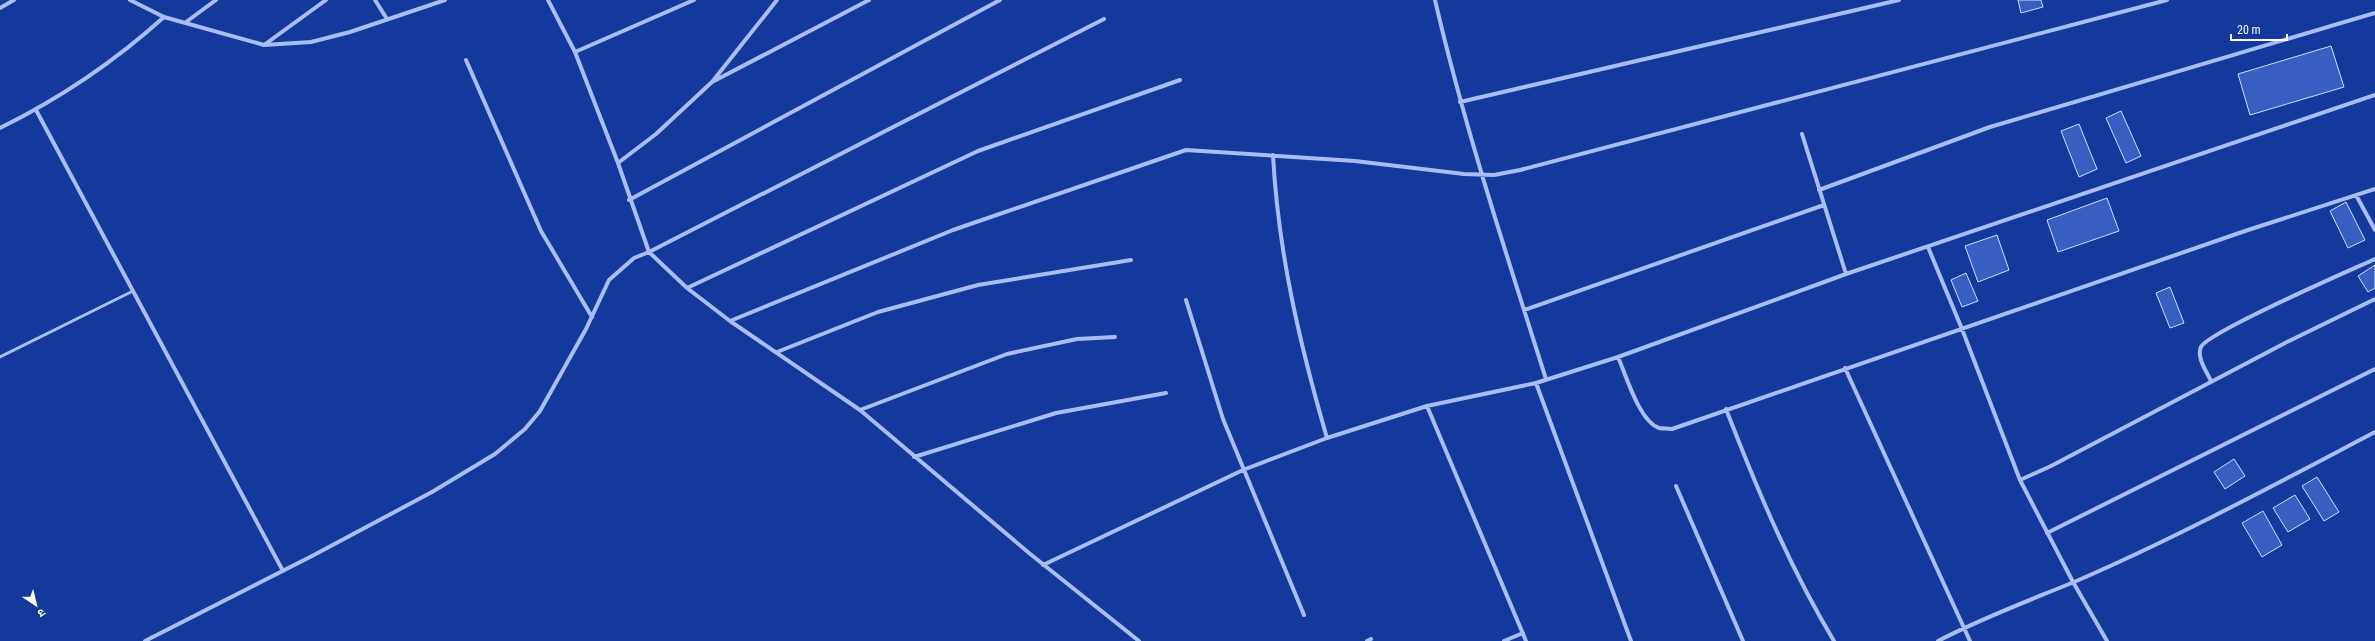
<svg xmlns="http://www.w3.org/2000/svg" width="2375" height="641" font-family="'Roboto Condensed','Noto Sans Devanagari',sans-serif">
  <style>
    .building { fill: #365fc1; stroke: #cfddfd }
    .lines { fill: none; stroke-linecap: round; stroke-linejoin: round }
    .service { stroke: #a7bdf4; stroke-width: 3 }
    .minor { stroke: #a7bdf4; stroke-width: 4 }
  </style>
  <rect width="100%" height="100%" fill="#12399b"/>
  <path class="building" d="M 2018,0 L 2041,0 L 2043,7 L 2021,13 Z
    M 2331,46 L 2344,87 L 2250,115 L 2238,74 Z
    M 2121,111 L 2141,156 L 2126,163 L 2106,118 Z
    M 2079,124 L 2097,169 L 2079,177 L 2061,131 Z
    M 2107,198 L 2119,231 L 2058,252 L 2047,220 Z
    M 2346,202 L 2365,240 L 2348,248 L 2330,211 Z
    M 1997,235 L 2009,270 L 1978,282 L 1965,246 Z
    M 2375,265 L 2375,288 L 2368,292 L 2358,276 Z
    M 1966,273 L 1978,301 L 1962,307 L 1951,280 Z
    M 2170,287 L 2184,323 L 2170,328 L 2156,293 Z
    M 2234,459 L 2245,476 L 2225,489 L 2214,472 Z
    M 2317,477 L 2339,512 L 2324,521 L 2302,486 Z
    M 2295,495 L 2310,519 L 2288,532 L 2273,508 Z
    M 2263,511 L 2282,545 L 2262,557 L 2242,523 Z"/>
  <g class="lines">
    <path class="service" d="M 0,357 L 133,291"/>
    <path class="minor" d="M 130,0 L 164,17 L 264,45 L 311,42 L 350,32 L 445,0
      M 375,0 L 387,19
      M 548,0 L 575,52 L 618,163 L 649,252 L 687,288 L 730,321 L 860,410 L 1029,553 L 1139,641
      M 1435,0 C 1465,129 1506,253 1546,379
      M 0,8 L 14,0
      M 186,22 L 216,0
      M 264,45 L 326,0
      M 575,52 L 694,0
      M 466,60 L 541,231 L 592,317
      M 714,81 L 869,0
      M 1460,102 L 1899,0
      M 36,110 L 283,571
      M 0,128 C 61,98 114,62 164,17
      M 1802,134 L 1846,274
      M 1273,155 C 1278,252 1300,345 1327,438
      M 618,163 L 656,134 L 712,82 L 777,0
      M 1819,190 L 1990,127 L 2375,13
      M 2356,195 L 2375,230
      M 629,200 L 1000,0
      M 1928,247 L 1962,329 L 2020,480 L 2073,582 L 2107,641
      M 687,288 L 978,151 L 1180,80
      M 1186,300 L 1223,419 L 1304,615
      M 1524,310 L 1824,205
      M 730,321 L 953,230 L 1186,150 L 1355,161 L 1464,174 L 1494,175 L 1520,170 L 2167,0
      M 777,352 L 878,312 L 978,285 L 1131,260
      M 1618,357 C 1626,375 1639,421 1659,428 C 1663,429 1668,428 1672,429 L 2245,231 L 2375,189
      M 1845,368 L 1970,641
      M 2211,381 C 2207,372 2196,357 2201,347 C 2208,332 2351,270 2375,259
      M 1536,383 L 1631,641
      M 1427,406 L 1526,641
      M 1726,409 C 1757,489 1790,568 1834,641
      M 860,410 L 1007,354 L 1077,339 L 1115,337
      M 914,457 L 1056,413 L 1166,393
      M 2020,480 L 2051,466 L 2287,342 L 2375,299
      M 1676,486 L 1743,641
      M 2047,533 L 2375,369
      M 1043,565 L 1243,470 L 1327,438 L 1427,406 L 1536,383 L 1618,357 L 1846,274 L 2375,95
      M 145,641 L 312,556 L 432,492 L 495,454 L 525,429 L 540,411 L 586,329 L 609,280 L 634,258 L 649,252 L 1104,19
      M 1367,641 L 1371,639
      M 1504,641 L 1523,633
      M 1938,641 C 1982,618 2028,601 2074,582 C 2176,538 2276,484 2375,432"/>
  </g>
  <g transform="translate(36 605) rotate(145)" stroke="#12399b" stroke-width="3" paint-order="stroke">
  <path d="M0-3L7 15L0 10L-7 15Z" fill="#ffffff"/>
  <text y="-6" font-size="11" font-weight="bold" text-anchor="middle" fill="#ffffff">उ</text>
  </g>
  <path d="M2231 34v6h56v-6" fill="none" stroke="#ffffff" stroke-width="2"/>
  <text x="2237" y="34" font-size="12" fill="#ffffff" stroke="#12399b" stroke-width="3" paint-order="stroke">20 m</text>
</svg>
